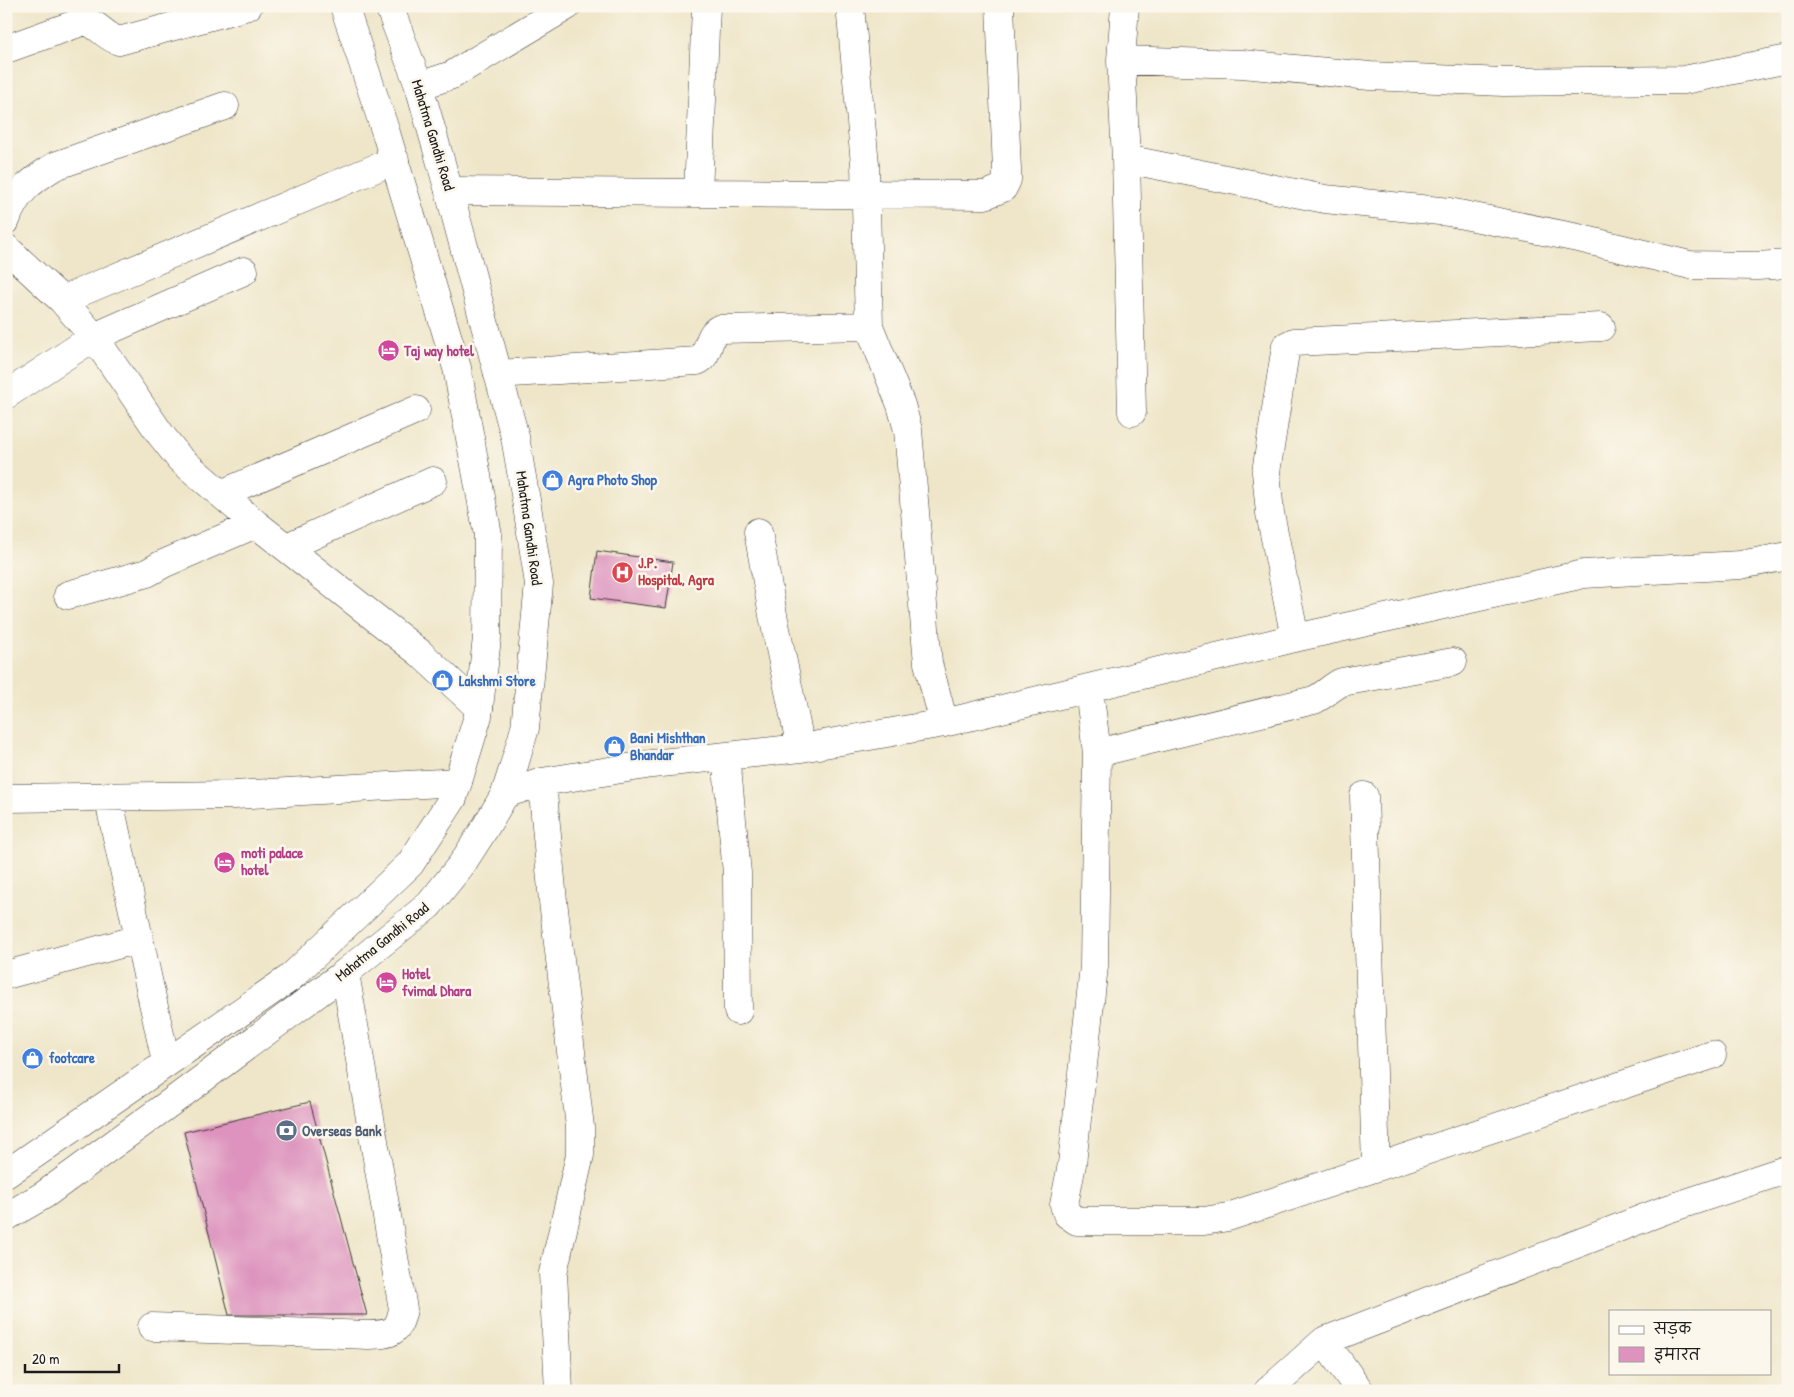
<svg xmlns="http://www.w3.org/2000/svg" width="1794" height="1397" font-family="'Patrick Hand','Playpen Sans Deva',sans-serif">
  <style>
    .building { fill: #dd93be }
    .lines { fill: none; stroke-linecap: round; stroke-linejoin: round }
    .minor-casing { stroke: #3c3a36; stroke-width: 29 }
    .highway-casing { stroke: #3c3a36; stroke-width: 29 }
    .minor { stroke: #fff; stroke-width: 28 }
    .highway { stroke: #fff; stroke-width: 28 }
    .labels { text-anchor: middle; stroke-width: 5; stroke-linejoin: round; paint-order: stroke }
    .street-label { font-size: 15px; fill: #1c1c1c; stroke: #fbf7ec }
    .hotel-label { font-size: 15px; font-weight: bold; fill: #b23c85; stroke: #fbf7ec; text-anchor: start }
    .shop-label { font-size: 15px; font-weight: bold; fill: #366cbe; stroke: #fbf7ec; text-anchor: start }
    .health-label { font-size: 15px; font-weight: bold; fill: #be3a42; stroke: #fbf7ec; text-anchor: start }
    .service-label { font-size: 15px; font-weight: bold; fill: #4e5e75; stroke: #fbf7ec; text-anchor: start }
  </style>
  <rect width="100%" height="100%" fill="#fbf7ec"/>
  <filter id="ink" filterUnits="userSpaceOnUse"><feTurbulence type="fractalNoise" baseFrequency=".02" numOctaves="2"/><feDisplacementMap in="SourceGraphic" scale="10" xChannelSelector="R" yChannelSelector="G"/><feConvolveMatrix kernelMatrix="1 2 1 2 8 2 1 2 1" color-interpolation-filters="sRGB"/></filter>
  <filter id="wash" filterUnits="userSpaceOnUse"><feTurbulence type="fractalNoise" baseFrequency=".0096" numOctaves="4" result="noise"/><feDisplacementMap in="SourceGraphic" scale="20" xChannelSelector="R" yChannelSelector="G"/><feGaussianBlur stdDeviation="1.12" result="paint"/><feColorMatrix in="noise" values="0 0 0 0 0 0 0 0 0 0 0 0 0 0 0 0 0 1.4 0 .05"/><feComposite in="paint" operator="in"/></filter>
  <g filter="url(#wash)">
    <rect width="100%" height="100%" fill="#efe6c9"/>
    <g id="blocks">
      <path class="building" d="M 597,551 L 673,562 L 666,608 L 591,598 Z
        M 310,1102 L 367,1315 L 229,1315 L 184,1132 Z"/>
    </g>
  </g>
  <g filter="url(#ink)">
    <use href="#blocks" fill-opacity="0" stroke="#3c3a36" stroke-width="1"/>
    <g class="lines">
      <defs>
        <path id="minor" d="M 850,6 L 865,164 L 869,326 L 901,405 L 908,430 L 928,663 L 944,723
          M 1125,6 L 1121,60 L 1126,159 L 1325,199 L 1449,212 L 1578,238 L 1690,265 L 1757,266 L 1788,264
          M 6,49 L 84,21 C 99,24 105,37 119,41 L 248,6
          M 1121,60 L 1242,64 L 1370,76 L 1503,82 L 1684,80 L 1788,59
          M 419,86 L 452,75 L 567,6
          M 1126,159 L 1132,412
          M 449,191 L 698,193 L 706,7
          M 698,193 L 985,195 L 1003,188 L 1007,180 L 1007,170 L 1000,6
          M 6,220 C 16,192 31,181 55,166 L 225,106
          M 6,248 L 62,300 L 94,337 L 161,435 L 180,459 L 256,524 L 420,653 L 479,708
          M 62,300 L 395,160
          M 498,374 L 697,361 C 711,356 706,335 719,329 L 869,326
          M 6,395 L 94,337 L 244,271
          M 221,494 L 416,410
          M 758,532 L 773,615 L 801,748
          M 287,547 L 433,481
          M 68,595 L 147,573 L 163,564 L 256,524
          M 1295,638 L 1270,513 L 1266,472 L 1286,346 L 1294,342 L 1601,327
          M 1453,662 L 1342,682 C 1331,687 1325,695 1314,700 L 1097,753 L 1094,966 L 1072,1164 L 1064,1205 L 1067,1214 L 1077,1221 L 1204,1221 L 1228,1217 L 1712,1055
          M 1089,689 L 1097,753
          M 726,757 L 737,873 L 738,1011
          M 542,782 L 553,901 L 580,1127 L 580,1155 L 553,1273 L 559,1391
          M 505,794 L 542,782 L 652,764 L 801,748 L 944,723 L 1295,638 L 1584,574 L 1740,565 L 1788,556
          M 108,796 L 166,1062
          M 1364,796 L 1376,1166
          M 6,798 L 234,795 L 458,782
          M 6,975 L 139,939
          M 152,1327 L 369,1335 C 392,1334 398,1333 403,1309 L 345,973
          M 1324,1341 L 1360,1391
          M 1268,1391 L 1324,1341 L 1665,1210 L 1788,1169"/>
        <path id="highway" d="M 6,1174 L 290,978 L 410,864 L 453,798 L 478,716 L 487,638 L 488,535 L 457,368 L 386,133 L 344,6
          M 6,1217 L 44,1195 L 174,1100 L 345,973 L 429,905 L 462,864 L 485,828 L 505,794 L 513,769 L 525,728 L 539,584 L 527,506 L 515,437 L 449,191 L 419,86 L 389,6"/>
      </defs>
      <use href="#minor" class="minor-casing"/>
      <use href="#highway" class="highway-casing"/>
      <use href="#minor" class="minor"/>
      <use href="#highway" class="highway"/>
    </g>
  </g>
  <defs>
    <symbol id="hotel-disc" viewBox="-11 -11 22 22"><circle r="9.5" fill="#d1479c" stroke="#fbf7ec"/><path d="M-6-4.5h1.5V1H6V5H4.5V3h-9V5H-6ZM-4 0a1.8 1.8 0 1 1 3.6 0ZM.5 0V-2.5h3Q6-2.5 6 0Z" fill="#fff"/></symbol>
    <symbol id="shop-disc" viewBox="-11 -11 22 22"><circle r="9.5" fill="#3f7fe0" stroke="#fbf7ec"/><path d="M-5-2.5h2.3a2.7 3.5 0 0 1 5.4 0H5L5.5 6h-11ZM-1.5-2.5h3a1.5 2.3 0 0 0-3 0Z" fill="#fff"/></symbol>
    <symbol id="hospital-disc" viewBox="-11 -11 22 22"><circle r="9.5" fill="#e0444e" stroke="#fbf7ec"/><path d="M-5-5h3v3.5h4V-5h3V5h-3V1.5h-4V5h-3Z" fill="#fff"/></symbol>
    <symbol id="bank-disc" viewBox="-11 -11 22 22"><circle r="9.5" fill="#5c6f8a" stroke="#fbf7ec"/><path d="M-6-4H6V4H-6ZM0-2.3a2.3 2.3 0 1 0 0 4.6a2.3 2.3 0 1 0 0-4.6Z" fill="#fff"/></symbol>
  </defs>
  <g fill-rule="evenodd">
    <use href="#hotel-disc" x="376" y="338" width="25" height="25"/>
    <use href="#shop-disc" x="540" y="468" width="25" height="25"/>
    <use href="#hospital-disc" x="610" y="560" width="25" height="25"/>
    <use href="#shop-disc" x="430" y="668" width="25" height="25"/>
    <use href="#shop-disc" x="602" y="734" width="25" height="25"/>
    <use href="#hotel-disc" x="212" y="850" width="25" height="25"/>
    <use href="#hotel-disc" x="374" y="970" width="25" height="25"/>
    <use href="#shop-disc" x="20" y="1046" width="25" height="25"/>
    <use href="#bank-disc" x="274" y="1118" width="25" height="25"/>
  </g>
  <g class="labels">
    <g class="street-label">
      <text transform="translate(433 135) rotate(73)" y="5">Mahatma Gandhi Road</text>
      <text transform="translate(529 528) rotate(82)" y="5">Mahatma Gandhi Road</text>
      <text transform="translate(382 942) rotate(-39)" y="5">Mahatma Gandhi Road</text>
    </g>
    <g class="hotel-label">
      <text x="404" y="356">Taj way hotel</text>
      <text x="241" y="858">moti palace<tspan x="241" dy="17">hotel</tspan></text>
      <text x="402" y="979">Hotel<tspan x="402" dy="17">fvimal Dhara</tspan></text>
    </g>
    <g class="shop-label">
      <text x="568" y="485">Agra Photo Shop</text>
      <text x="459" y="686">Lakshmi Store</text>
      <text x="630" y="743">Bani Mishthan<tspan x="630" dy="17">Bhandar</tspan></text>
      <text x="49" y="1063">footcare</text>
    </g>
    <g class="health-label">
      <text x="638" y="568">J.P.<tspan x="638" dy="17">Hospital, Agra</tspan></text>
    </g>
    <g class="service-label">
      <text x="302" y="1136">Overseas Bank</text>
    </g>
  </g>
  <rect width="1794" height="1397" fill="none" stroke="#fbf7ec" stroke-width="25"/>
  <rect x="1609" y="1310" width="162" height="65" fill="#fbf7ec" stroke="#a29f99"/>
  <rect x="1619" y="1326" width="25" height="8" fill="#ffffff" stroke="#a29f99"/>
  <text x="1654" y="1334" font-size="15" fill="#1c1c1c">सड़क</text>
  <rect x="1619" y="1347" width="25" height="15" fill="#dd93be" stroke="#a29f99"/>
  <text x="1654" y="1360" font-size="15" fill="#1c1c1c">इमारत</text>
  <path d="M25 1364v8h94v-8" fill="none" stroke="#1c1c1c" stroke-width="2.5"/>
  <text x="32" y="1364" font-size="15" fill="#1c1c1c" stroke="#fbf7ec" stroke-width="4" paint-order="stroke">20 m</text>
</svg>
